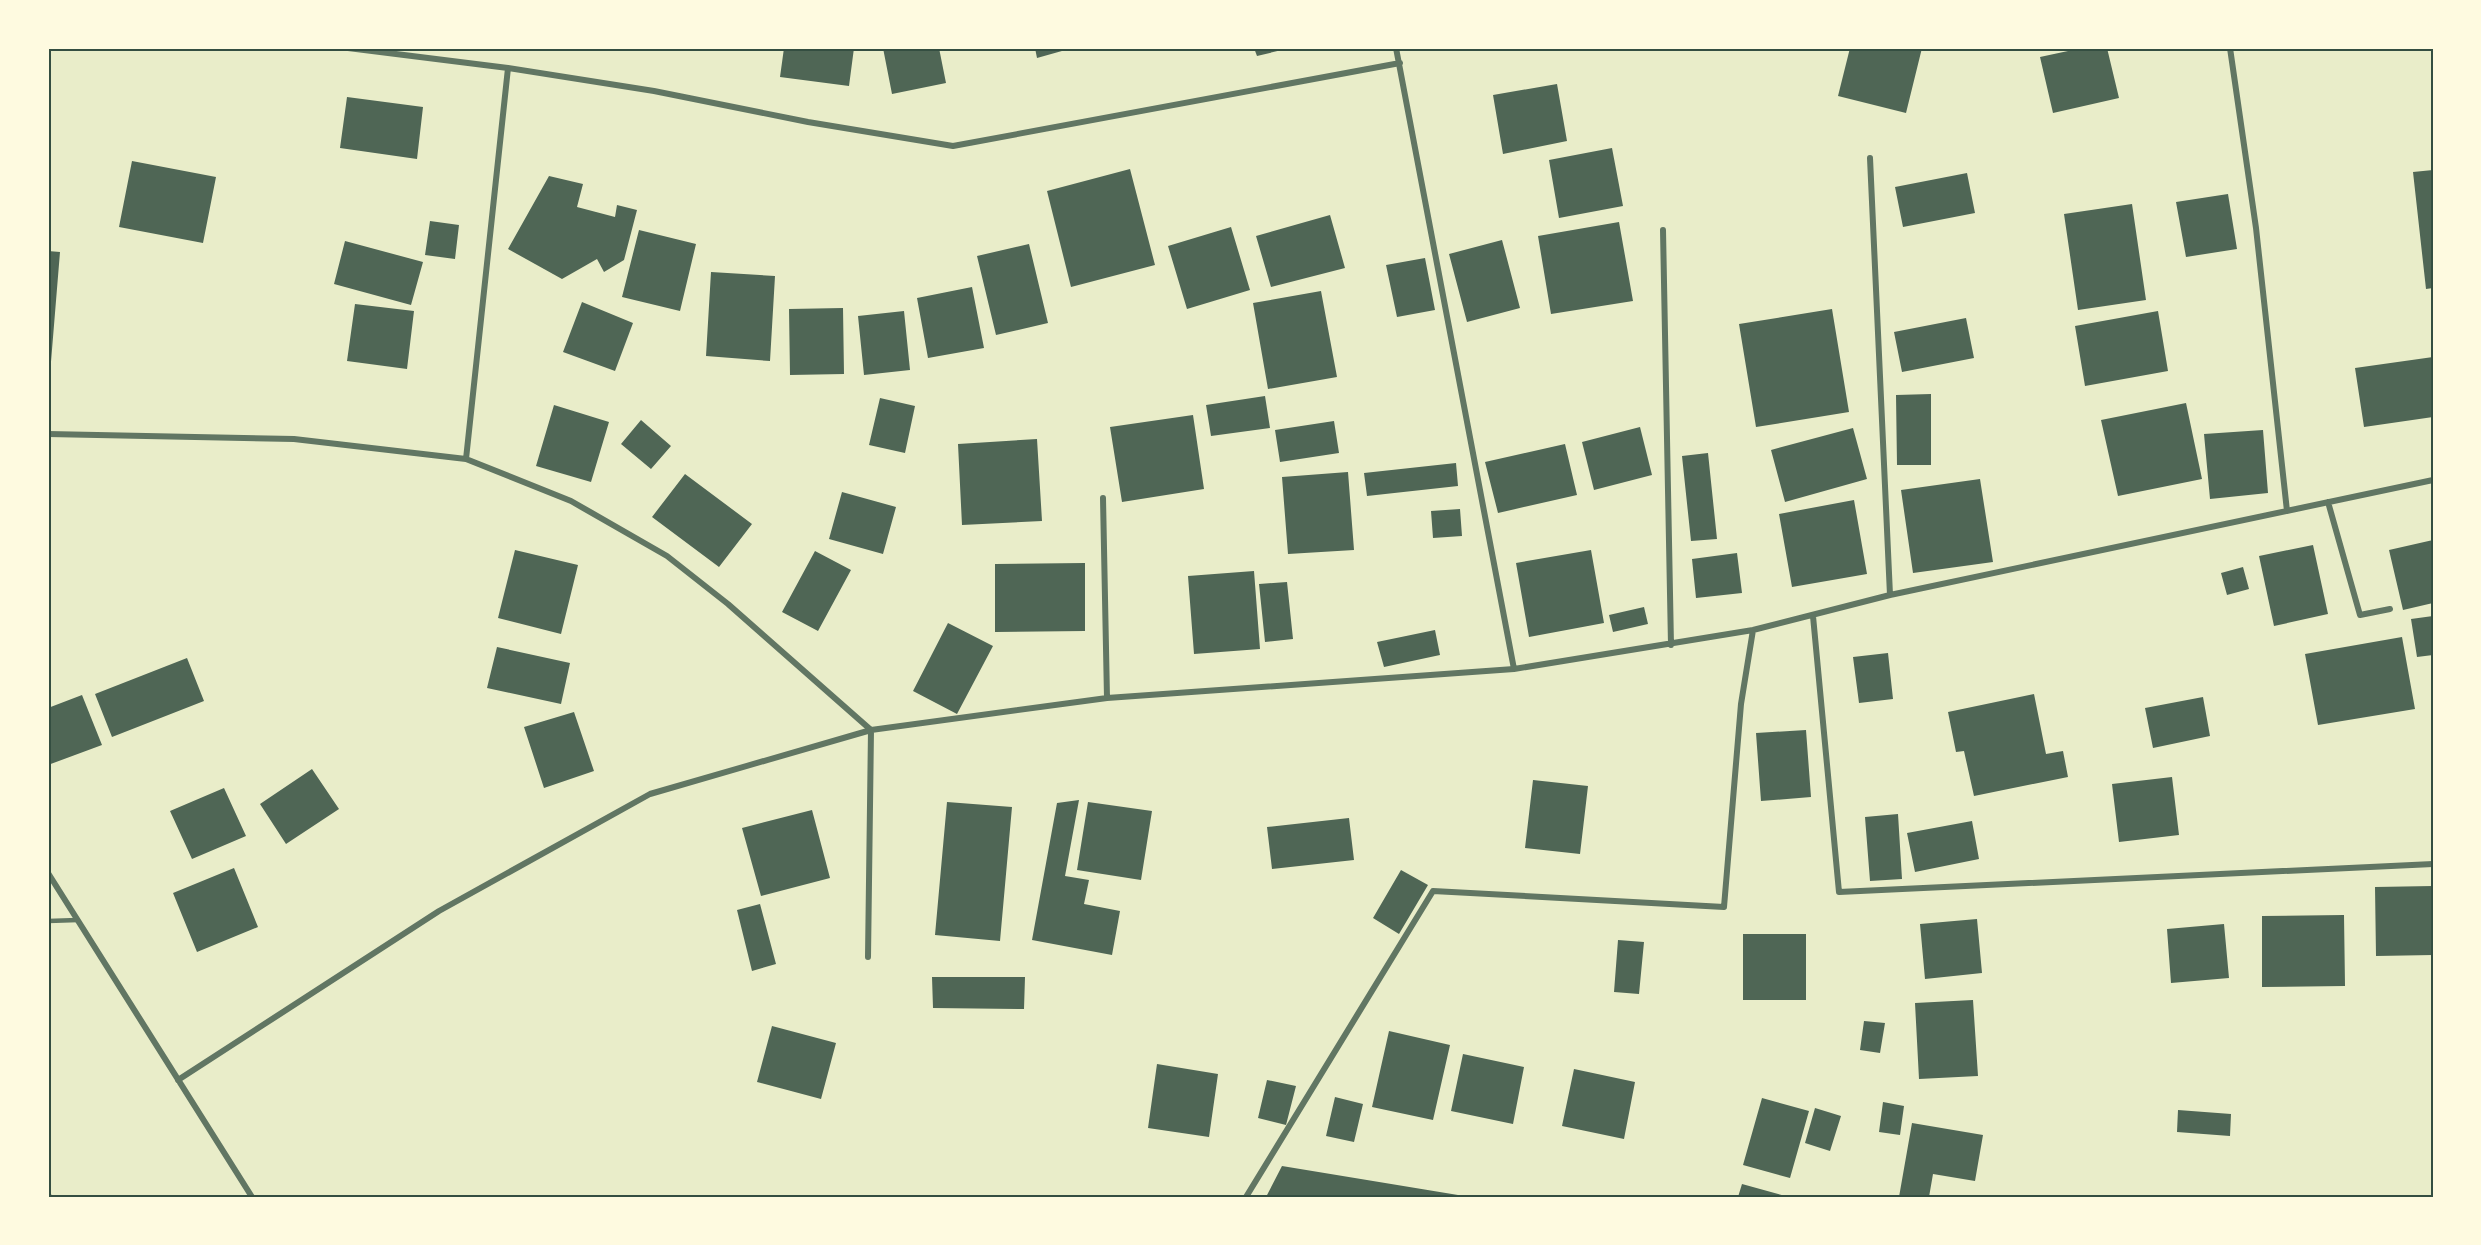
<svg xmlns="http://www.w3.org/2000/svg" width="2481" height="1245" font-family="Inter,sans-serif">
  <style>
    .building { fill: #4f6655 }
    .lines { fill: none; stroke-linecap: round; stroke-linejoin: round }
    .service { stroke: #617663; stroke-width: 4.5 }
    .minor { stroke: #617663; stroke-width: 6 }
    .neatline { fill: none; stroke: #344e41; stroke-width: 2 }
  </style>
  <rect width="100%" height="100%" fill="#e9edc9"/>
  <path class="building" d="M 784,48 L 854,48 L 849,86 L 780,77 Z
    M 883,48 L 939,48 L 946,83 L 892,94 Z
    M 1035,48 L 1069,48 L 1069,49 L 1037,58 Z
    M 1254,48 L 1286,48 L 1286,49 L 1257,56 Z
    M 1850,48 L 1922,48 L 1906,113 L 1838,96 Z
    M 2082,48 L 2107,48 L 2119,98 L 2053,113 L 2040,57 Z
    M 1557,84 L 1567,141 L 1503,154 L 1493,95 Z
    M 347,97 L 423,107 L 417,159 L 340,148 Z
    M 1612,148 L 1623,206 L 1559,218 L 1549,160 Z
    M 132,161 L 216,177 L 203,243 L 119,227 Z
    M 1130,169 L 1155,265 L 1071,287 L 1047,191 Z
    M 2433,170 L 2433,288 L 2426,289 L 2413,172 Z
    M 1967,173 L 1975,213 L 1903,227 L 1895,187 Z
    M 549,176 L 583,184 L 577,207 L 615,217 L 617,205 L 637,210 L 624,260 L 604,272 L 597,259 L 562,279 L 508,249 Z
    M 2228,194 L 2237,249 L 2186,257 L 2176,202 Z
    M 2132,204 L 2146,300 L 2078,310 L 2064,214 Z
    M 1330,215 L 1345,268 L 1271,287 L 1256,236 Z
    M 430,221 L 459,225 L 455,259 L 425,255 Z
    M 1619,222 L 1633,301 L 1551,314 L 1538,236 Z
    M 1231,227 L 1250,290 L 1187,309 L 1168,246 Z
    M 639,230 L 696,244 L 680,311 L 622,297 Z
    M 1502,240 L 1520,308 L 1467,322 L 1449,254 Z
    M 345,241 L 423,262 L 411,305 L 334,284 Z
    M 1029,244 L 1048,323 L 996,335 L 977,256 Z
    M 48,251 L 60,252 L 50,374 L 48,374 Z
    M 1425,258 L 1435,310 L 1397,317 L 1386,265 Z
    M 711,272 L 775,276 L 770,361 L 706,356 Z
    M 972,287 L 984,348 L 928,358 L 917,298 Z
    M 1321,291 L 1337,377 L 1268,389 L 1253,303 Z
    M 582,302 L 633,323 L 615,371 L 563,352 Z
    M 355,304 L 414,311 L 407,369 L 347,361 Z
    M 843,308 L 844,374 L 790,375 L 789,309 Z
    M 1832,309 L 1849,412 L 1756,427 L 1739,324 Z
    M 904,311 L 910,370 L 864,375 L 858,316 Z
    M 2158,311 L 2168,371 L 2085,386 L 2075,326 Z
    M 1966,318 L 1974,358 L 1902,372 L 1894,332 Z
    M 2433,357 L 2433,417 L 2364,427 L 2355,368 Z
    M 1931,394 L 1931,465 L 1897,465 L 1896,395 Z
    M 1265,396 L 1270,428 L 1211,436 L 1206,405 Z
    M 880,398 L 915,406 L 905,453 L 869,445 Z
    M 2186,403 L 2202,479 L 2118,496 L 2101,420 Z
    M 554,405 L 609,422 L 591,482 L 536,466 Z
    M 1193,415 L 1204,489 L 1122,502 L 1110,427 Z
    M 641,420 L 671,446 L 651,469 L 621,444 Z
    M 1334,421 L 1339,453 L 1280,462 L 1275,430 Z
    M 1640,427 L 1652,475 L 1594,490 L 1582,442 Z
    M 1853,428 L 1867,479 L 1785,502 L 1771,450 Z
    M 2263,430 L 2268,493 L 2210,499 L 2204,434 Z
    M 1037,439 L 1042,521 L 962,525 L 958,444 Z
    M 1565,444 L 1577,495 L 1498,513 L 1485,462 Z
    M 1708,453 L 1717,539 L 1691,541 L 1682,456 Z
    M 1456,463 L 1458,486 L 1367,496 L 1364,473 Z
    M 1348,472 L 1354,550 L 1288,554 L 1282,477 Z
    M 685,474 L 752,524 L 719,567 L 652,517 Z
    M 1980,479 L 1993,562 L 1913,573 L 1901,490 Z
    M 842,492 L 896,507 L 883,554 L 829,539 Z
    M 1854,500 L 1867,574 L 1792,587 L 1779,514 Z
    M 1460,509 L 1462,536 L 1433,538 L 1431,511 Z
    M 2433,540 L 2433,603 L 2403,610 L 2389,550 Z
    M 2313,545 L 2328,614 L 2274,626 L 2259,556 Z
    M 515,550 L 578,565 L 561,634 L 498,618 Z
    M 1591,550 L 1604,623 L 1529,637 L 1516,563 Z
    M 815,551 L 851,570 L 818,631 L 782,612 Z
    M 1737,553 L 1742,593 L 1696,598 L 1692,559 Z
    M 1085,563 L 1085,631 L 995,632 L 995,564 Z
    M 2243,567 L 2249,589 L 2227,595 L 2221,573 Z
    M 1254,571 L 1260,649 L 1194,654 L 1188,576 Z
    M 1287,582 L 1293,639 L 1265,642 L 1259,584 Z
    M 1644,607 L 1648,624 L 1613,632 L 1609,615 Z
    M 2433,616 L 2433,655 L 2417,657 L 2411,619 Z
    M 948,623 L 993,646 L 957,714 L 913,691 Z
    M 1435,630 L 1440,655 L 1384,667 L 1377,642 Z
    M 2402,637 L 2415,709 L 2318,725 L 2305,654 Z
    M 497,647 L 570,663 L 561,704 L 487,688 Z
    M 1888,653 L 1893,699 L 1859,703 L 1853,657 Z
    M 187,658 L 204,701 L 112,737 L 95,694 Z
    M 2034,694 L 2046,754 L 2063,751 L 2068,777 L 1974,796 L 1964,751 L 1956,752 L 1948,712 Z
    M 82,695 L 102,745 L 48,765 L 48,708 Z
    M 2203,697 L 2210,736 L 2153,748 L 2145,708 Z
    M 574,712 L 594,771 L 544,788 L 524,727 Z
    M 1806,730 L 1811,797 L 1761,801 L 1756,733 Z
    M 312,769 L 339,809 L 286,844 L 260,804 Z
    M 2172,777 L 2179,835 L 2119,842 L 2112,784 Z
    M 1533,780 L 1588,786 L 1580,854 L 1525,848 Z
    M 224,788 L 246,836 L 192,859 L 170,811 Z
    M 1079,800 L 1065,876 L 1089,880 L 1084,904 L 1120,911 L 1112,955 L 1032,940 L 1057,803 Z
    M 947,802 L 1012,807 L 1000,941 L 935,935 Z
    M 1088,802 L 1152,811 L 1141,880 L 1077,870 Z
    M 812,810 L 830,878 L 761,896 L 742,828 Z
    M 1898,814 L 1902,879 L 1870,881 L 1865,817 Z
    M 1349,818 L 1354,860 L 1272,869 L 1267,827 Z
    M 1972,821 L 1979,859 L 1915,872 L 1907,833 Z
    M 234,868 L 258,927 L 197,952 L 173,893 Z
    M 1401,870 L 1428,885 L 1399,934 L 1373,918 Z
    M 2433,886 L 2433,955 L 2376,956 L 2375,887 Z
    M 760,904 L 776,964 L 752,971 L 737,910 Z
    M 2344,915 L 2345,986 L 2262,987 L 2262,916 Z
    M 1977,919 L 1982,973 L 1925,979 L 1920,924 Z
    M 2224,924 L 2229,978 L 2171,983 L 2167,929 Z
    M 1743,934 L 1806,934 L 1806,1000 L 1743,1000 Z
    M 1618,940 L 1644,942 L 1639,994 L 1614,992 Z
    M 932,977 L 1025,977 L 1024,1009 L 933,1008 Z
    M 1973,1000 L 1978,1076 L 1919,1079 L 1915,1003 Z
    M 1864,1021 L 1885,1023 L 1880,1053 L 1860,1050 Z
    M 772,1026 L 836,1043 L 821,1099 L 757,1082 Z
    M 1389,1031 L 1450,1045 L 1433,1120 L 1372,1107 Z
    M 1463,1054 L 1524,1067 L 1513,1124 L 1451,1111 Z
    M 1157,1064 L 1218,1074 L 1209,1137 L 1148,1128 Z
    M 1574,1069 L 1635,1082 L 1624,1139 L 1562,1126 Z
    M 1267,1080 L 1296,1086 L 1286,1125 L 1258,1118 Z
    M 1335,1097 L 1363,1104 L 1354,1142 L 1326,1136 Z
    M 1762,1098 L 1809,1111 L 1790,1178 L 1743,1165 Z
    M 1883,1102 L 1904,1106 L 1900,1135 L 1879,1132 Z
    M 1815,1108 L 1841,1116 L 1830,1151 L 1805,1143 Z
    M 2178,1110 L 2231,1114 L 2230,1136 L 2177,1132 Z
    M 1912,1123 L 1983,1135 L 1975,1181 L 1933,1174 L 1929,1197 L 1899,1197 Z
    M 1282,1166 L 1464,1196 L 1464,1197 L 1266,1197 Z
    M 1742,1184 L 1785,1196 L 1785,1197 L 1738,1197 Z"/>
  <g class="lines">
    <path class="service" d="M 48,921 L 78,920
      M 48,1193 L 50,1197"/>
    <path class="minor" d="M 348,48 L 508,68 L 466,459
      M 1396,48 L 1514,669
      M 2230,48 L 2256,228 L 2287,511
      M 508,68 L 654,91 L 808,122 L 953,146 L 1400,63
      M 1870,158 L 1890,595
      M 1663,230 L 1671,645
      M 48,434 L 294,439 L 466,459 L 571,501 L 667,556 L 728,604 L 871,730 L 868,957
      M 1103,498 L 1107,698
      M 2328,502 L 2360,615 L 2390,609
      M 1813,616 L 1839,892 L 2433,864
      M 48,873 L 252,1197
      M 178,1080 L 439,911 L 650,794 L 871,730 L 1107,698 L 1514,669 L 1753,630 L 1890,595 L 2433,480
      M 1246,1197 L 1433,891 L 1724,907 L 1741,704 L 1753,630"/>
  </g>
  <rect width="2481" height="1245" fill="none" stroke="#fefae0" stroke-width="99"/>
  <rect x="50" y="50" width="2382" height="1146" class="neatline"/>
</svg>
